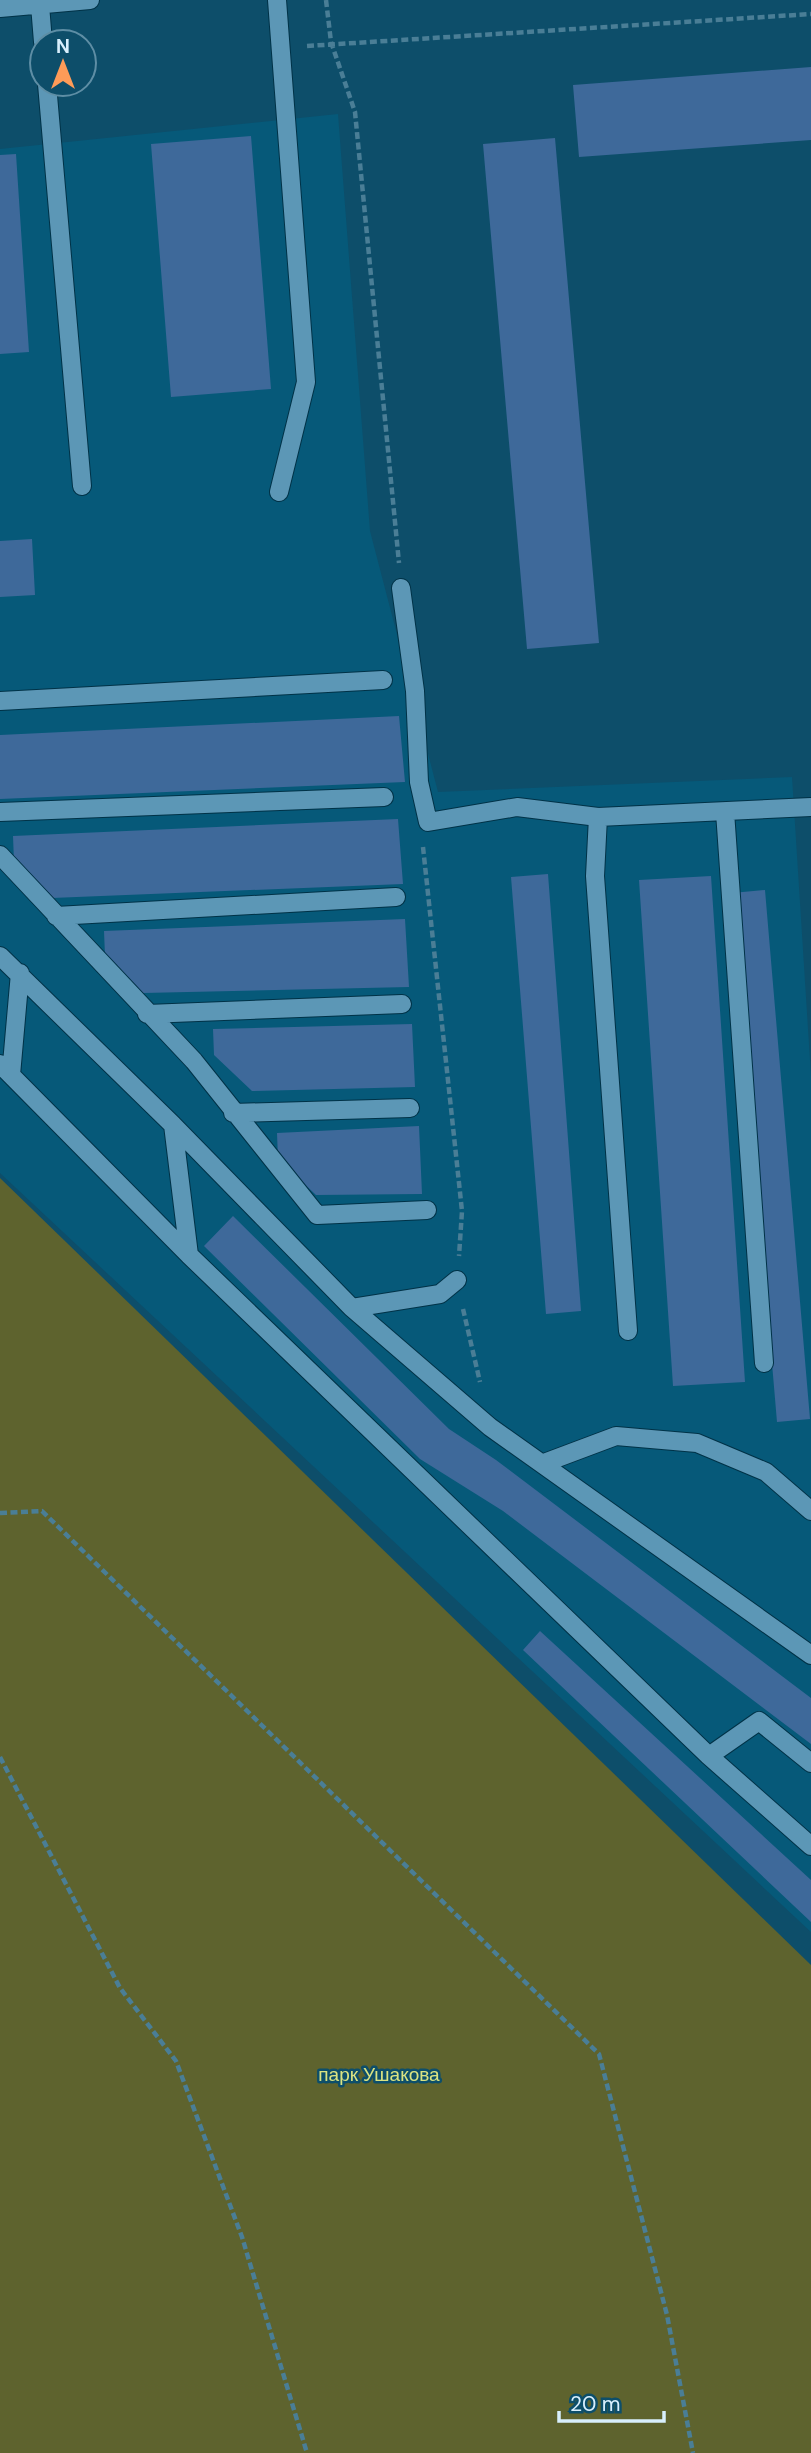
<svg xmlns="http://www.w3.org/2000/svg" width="811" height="2453" font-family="'DM Sans',sans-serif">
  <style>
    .built { fill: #065979 }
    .green { fill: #5e632e }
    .building { fill: #3e699a }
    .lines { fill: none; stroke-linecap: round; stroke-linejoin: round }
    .minor-casing { stroke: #003247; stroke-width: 20 }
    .path { stroke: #4a7e96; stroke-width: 4.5; stroke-dasharray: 7 3.5; stroke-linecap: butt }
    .minor { stroke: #5c97b6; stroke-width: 18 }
    .labels { text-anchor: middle; stroke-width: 5; stroke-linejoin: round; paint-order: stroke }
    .park-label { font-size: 19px; fill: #dae381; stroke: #0d4e6a }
  </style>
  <rect width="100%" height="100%" fill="#0d4e6a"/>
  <path class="built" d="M 338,114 L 370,531 L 438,792 L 792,777 L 811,1076 L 811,1932 L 0,1173 L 0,149 Z"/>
  <path class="green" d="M 0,1178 L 811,1965 L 811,2453 L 0,2453 Z"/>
  <path class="building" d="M 811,67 L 811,140 L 579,157 L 573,85 Z
    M 251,136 L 271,389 L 171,397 L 151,144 Z
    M 555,138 L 599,643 L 527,649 L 483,144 Z
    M 16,154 L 29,352 L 0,354 L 0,155 Z
    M 32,539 L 35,595 L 0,597 L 0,541 Z
    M 399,716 L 405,782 L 0,799 L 0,735 Z
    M 398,819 L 403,884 L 52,898 L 14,862 L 13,836 Z
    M 548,874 L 581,1311 L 546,1314 L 511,877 Z
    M 711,876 L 745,1382 L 673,1386 L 639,880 Z
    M 765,890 L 810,1419 L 777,1422 L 732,893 Z
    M 405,919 L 409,987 L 143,993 L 105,956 L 104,931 Z
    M 412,1024 L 415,1087 L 252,1091 L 214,1055 L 213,1029 Z
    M 419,1126 L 422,1194 L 316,1195 L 278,1159 L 277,1133 Z
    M 233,1216 L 449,1429 L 496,1460 L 811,1698 L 811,1744 L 503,1511 L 420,1459 L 204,1246 Z
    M 540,1631 L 811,1880 L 811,1922 L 523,1650 Z"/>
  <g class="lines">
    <defs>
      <path id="minor" d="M 277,0 L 306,382 L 279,492
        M 40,5 L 43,42
        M 0,8 L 90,0
        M 47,84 L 82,486
        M 401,588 L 415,691 L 419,782 L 428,822 L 517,807 L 598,817 L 811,807
        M 0,701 L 383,680
        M 0,812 L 384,797
        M 725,812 L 764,1363
        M 598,817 L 595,876 L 628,1331
        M 0,855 L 194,1061 L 317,1215 L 427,1210
        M 56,916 L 396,897
        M 0,956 L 173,1125 L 352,1308 L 490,1427 L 811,1655
        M 147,1014 L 402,1004
        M 0,1064 L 189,1255 L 709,1756 L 811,1846
        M 11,1075 L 20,973
        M 233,1113 L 410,1108
        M 173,1125 L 189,1255
        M 352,1308 L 440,1294 L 457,1280
        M 544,1463 L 616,1436 L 697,1443 L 766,1472 L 811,1511
        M 709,1756 L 759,1721 L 811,1763"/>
    </defs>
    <use href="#minor" class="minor-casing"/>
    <path class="path" d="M 326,0 L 331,42 L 355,112 L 399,563
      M 307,46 L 811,14
      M 423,847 L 462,1211 L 459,1256
      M 463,1309 L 480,1382
      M 0,1513 L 42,1511 L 599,2054 L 667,2315 L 693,2453
      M 0,1757 L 120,1988 L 176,2061 L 242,2237 L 307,2453"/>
    <use href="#minor" class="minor"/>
  </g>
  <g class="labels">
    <g class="park-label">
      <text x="379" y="2081">парк Ушакова</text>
    </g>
  </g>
  <g transform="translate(63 63)"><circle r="33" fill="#0d4e6a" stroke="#5e8ea5" stroke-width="2"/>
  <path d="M0-5L12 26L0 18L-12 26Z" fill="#fe9b58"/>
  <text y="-10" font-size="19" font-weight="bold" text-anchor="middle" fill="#d8effd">N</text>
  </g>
  <path d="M559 2411v10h105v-10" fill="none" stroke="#d8effd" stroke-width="3.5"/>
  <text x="570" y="2411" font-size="21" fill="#d8effd" stroke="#0d4e6a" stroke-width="5" paint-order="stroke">20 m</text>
</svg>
